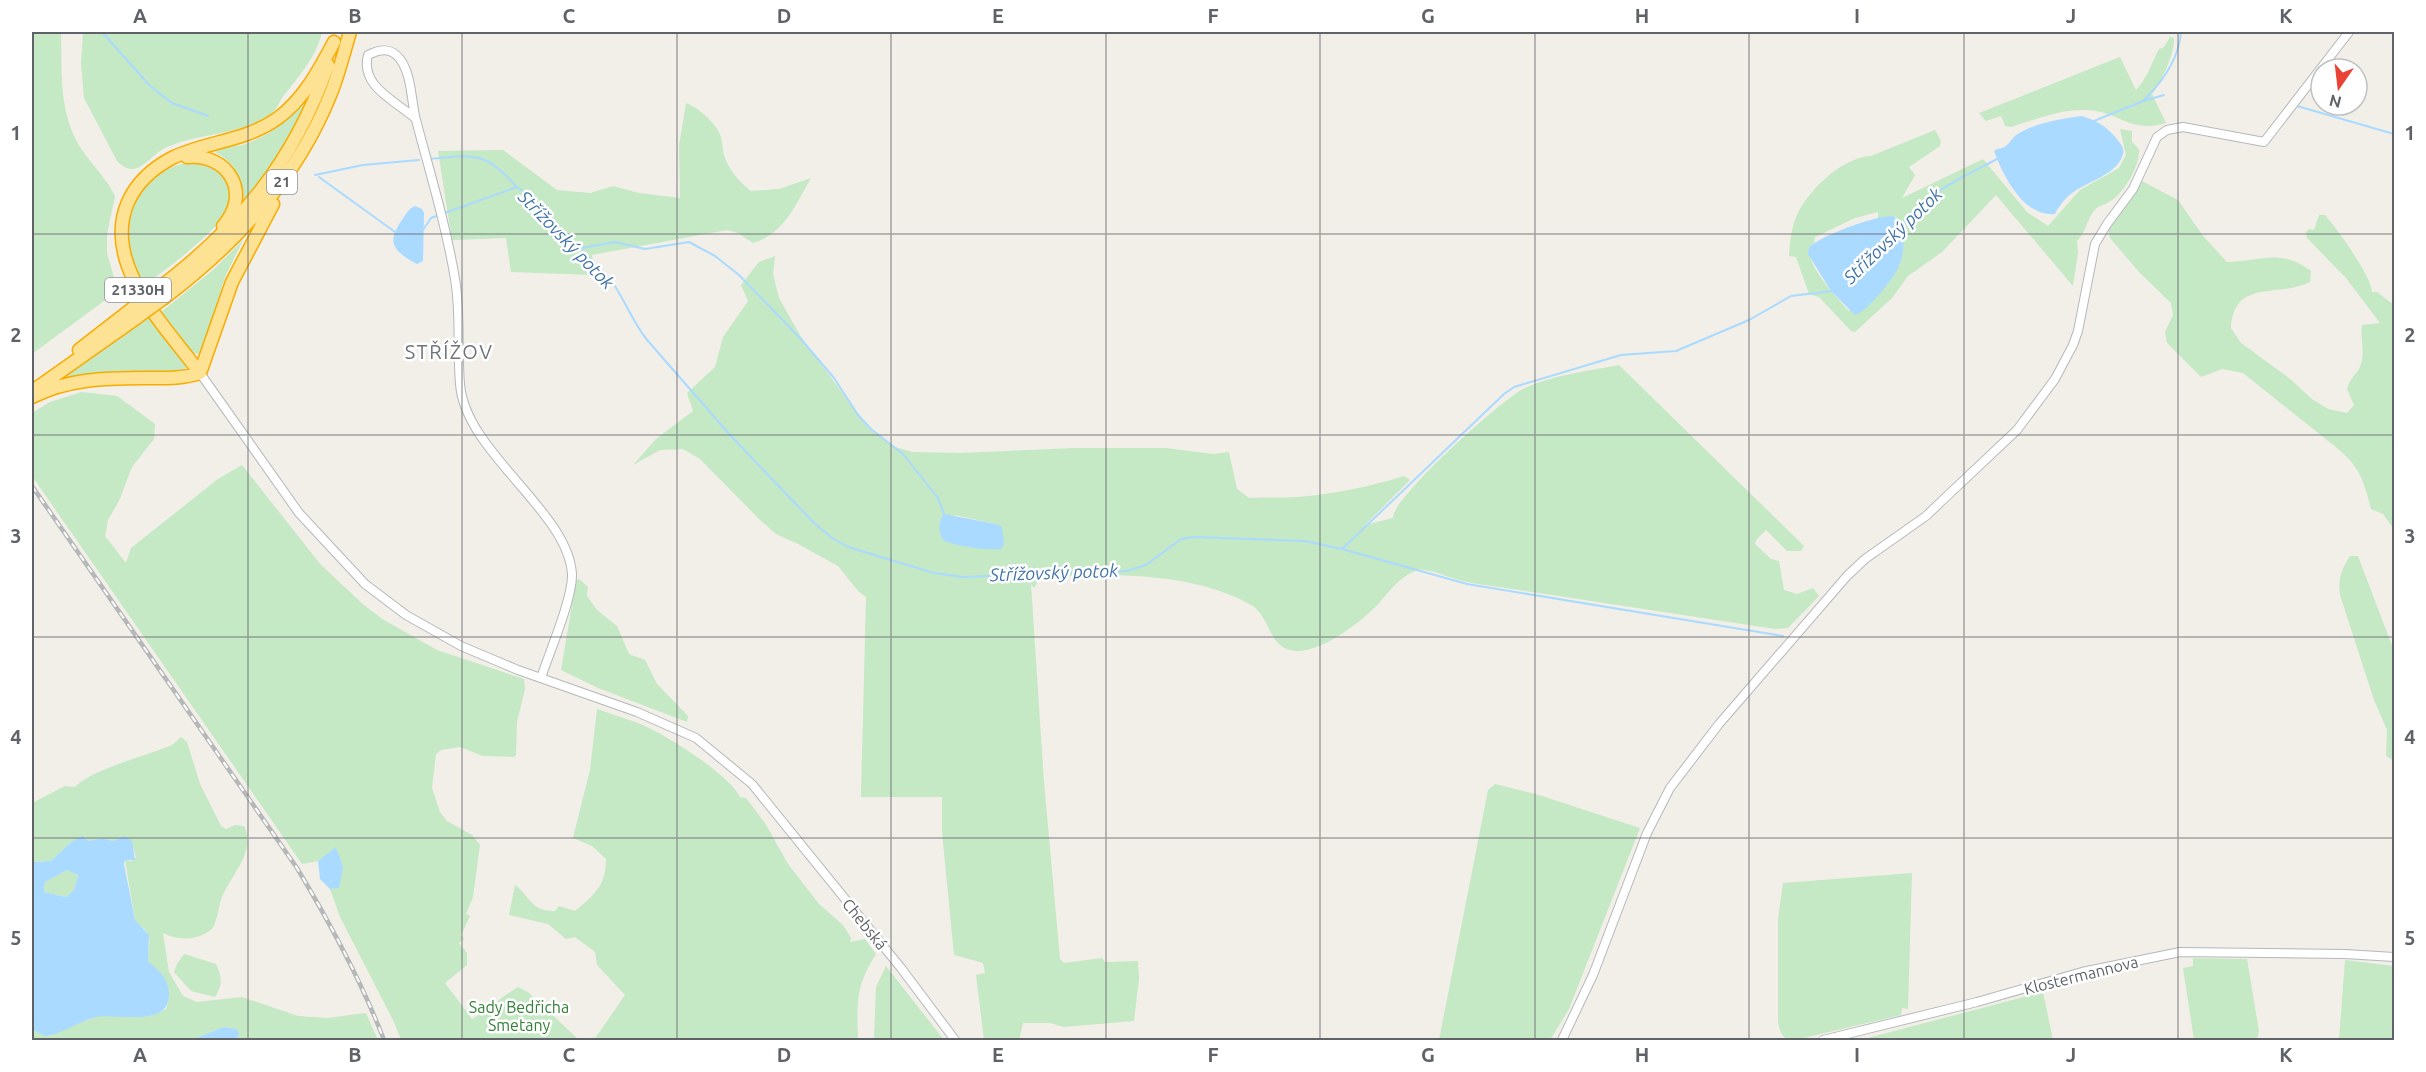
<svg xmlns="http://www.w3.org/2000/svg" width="2426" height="1072" font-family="Ubuntu,sans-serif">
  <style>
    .green { fill: #c5e8c5; fill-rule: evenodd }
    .water { fill: #aadaff; fill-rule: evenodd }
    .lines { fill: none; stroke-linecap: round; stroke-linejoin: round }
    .stream { stroke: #aadaff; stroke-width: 2 }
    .minor-casing { stroke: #b5b8bc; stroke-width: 10 }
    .highway-casing { stroke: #f9ab00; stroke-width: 15 }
    .minor { stroke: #fff; stroke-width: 8 }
    .highway { stroke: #fde293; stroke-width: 12 }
    .rail-casing { stroke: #b6b7b8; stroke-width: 4.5 }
    .rail { stroke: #fff; stroke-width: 2; stroke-dasharray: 7; stroke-linecap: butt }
    .highway-bridge-casing { stroke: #f9ab00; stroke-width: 15; stroke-linecap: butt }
    .highway-bridge { stroke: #fde293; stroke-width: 12 }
    .grid { fill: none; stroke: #5f6368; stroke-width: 1.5; stroke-opacity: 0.55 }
    .labels { text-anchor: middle; stroke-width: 5; stroke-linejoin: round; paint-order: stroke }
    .shield { fill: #fff; stroke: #8f9295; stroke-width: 1.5 }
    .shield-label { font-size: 15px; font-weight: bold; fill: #5f6368 }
    .street-label { font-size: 16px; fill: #5f6368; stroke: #fff }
    .park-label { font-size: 16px; fill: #348238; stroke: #fff }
    .water-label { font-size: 18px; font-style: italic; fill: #4174aa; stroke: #fff }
    .quarter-label { font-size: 20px; letter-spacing: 1.5px; fill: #70757a; stroke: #fff }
    .neatline { fill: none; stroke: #5f6368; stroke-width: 2 }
    .grid-label { font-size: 20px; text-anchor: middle; font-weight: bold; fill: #5f6368 }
  </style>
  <rect width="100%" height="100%" fill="#f1efe8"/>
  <path class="green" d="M 32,32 L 61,32 C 62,68 59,104 75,138 C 85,159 105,175 115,196 L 107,234 L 107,253 L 117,288 L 108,298 L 32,354 Z
    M 83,32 L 322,32 C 316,58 298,77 282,98 C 279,103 276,110 272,113 C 241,136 201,132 167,147 C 147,156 138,182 117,161 L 84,98 L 81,64 Z
    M 2170,37 L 2174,38 C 2175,52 2161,84 2152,94 L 2166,123 C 2129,134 2118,110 2085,110 C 2060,109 2034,120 2011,127 L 2005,126 L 2001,116 L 1986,121 L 1979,113 L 2120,57 L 2136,90 C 2147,79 2152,62 2159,49 L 2164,47 Z
    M 311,92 C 293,134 270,171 241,206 C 244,181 237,164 215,152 C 223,146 233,147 242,145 C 274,135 290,117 311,92 Z
    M 686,103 C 698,107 715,123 720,134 C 723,142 722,150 725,158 C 730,171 740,183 751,191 L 779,189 L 811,178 C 796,204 784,234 753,243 L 738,233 L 727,230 L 592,255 L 594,275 L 511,272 L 506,238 L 452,240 L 438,151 L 503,150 L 557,190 L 590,193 L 613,186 L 639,193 L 680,198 L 679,146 Z
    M 2120,129 L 2132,131 L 2132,142 L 2139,149 C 2140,166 2124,194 2109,202 C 2103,206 2098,205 2093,212 C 2086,222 2086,232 2077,241 L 2078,253 L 2073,286 L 1996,195 L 1942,252 L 1908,276 L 1892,298 L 1855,332 L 1851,331 L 1819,297 L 1809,294 L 1796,257 L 1789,256 C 1790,242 1791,228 1797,215 C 1808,190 1843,157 1871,156 L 1935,130 L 1941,141 L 1940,146 L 1909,167 L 1915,175 L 1902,198 L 1983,159 L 2027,212 L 2048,226 L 2080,190 L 2119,168 L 2126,155 ZM 1878,212 L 1878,218 L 1893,216 L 1897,218 L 1902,249 L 1900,265 L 1849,311 C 1837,298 1806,265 1809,247 L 1814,243 L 1815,237 L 1855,218 Z
    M 191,162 C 205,163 219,166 226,180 C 231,190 231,202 226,212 C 220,228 158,278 142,285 C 136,273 130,258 128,245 C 121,205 151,167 191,162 Z
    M 2138,179 L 2178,200 L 2203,236 L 2227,262 C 2262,261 2280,248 2311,271 L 2310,282 C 2278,298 2234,278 2231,328 L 2241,343 L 2289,378 L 2312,399 L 2328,409 L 2347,413 L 2354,405 L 2347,389 C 2350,377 2358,374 2361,364 C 2365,352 2360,338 2362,325 L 2380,323 L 2346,278 L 2307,238 L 2306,232 L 2309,229 L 2314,230 L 2319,215 L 2325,215 C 2336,227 2372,277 2372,292 L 2377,292 L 2394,305 L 2394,529 L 2383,514 L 2371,509 C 2364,481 2360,467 2337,448 L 2243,373 L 2222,369 L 2201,377 L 2167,343 L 2165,332 L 2173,315 L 2171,303 L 2139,272 L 2110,238 L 2108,228 Z
    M 243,240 L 225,277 L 203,349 L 199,354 L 192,353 L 161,312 L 213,270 Z
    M 775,256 L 773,274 L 779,298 L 801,337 L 869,429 L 895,447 L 913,452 L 960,453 L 1075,448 L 1166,448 L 1213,454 L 1229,452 L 1237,489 L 1249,498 C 1265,497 1281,498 1297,497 C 1333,494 1369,487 1404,476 L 1410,480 L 1365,525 L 1393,518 C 1391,499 1503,398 1525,388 C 1553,375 1588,371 1619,365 L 1804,546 L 1801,551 L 1787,551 L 1766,530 L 1756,540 L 1755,544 L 1771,559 L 1779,561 L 1784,590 L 1797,594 L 1813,588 L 1819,596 L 1788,628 L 1775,629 L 1499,587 C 1487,585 1475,584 1463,581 C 1453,579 1428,568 1419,570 C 1404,573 1390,590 1381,601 C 1364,620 1323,652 1296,651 C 1268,650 1271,616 1251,605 C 1192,571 1106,573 1040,578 L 1034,588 L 1031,584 L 1044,782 L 1060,959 L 1064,963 L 1102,958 L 1105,962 L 1138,961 L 1139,979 L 1134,1021 L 1063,1027 L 1050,1023 L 1023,1023 L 1019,1040 L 984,1040 L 976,975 L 985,973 L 983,963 L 954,955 L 942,832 L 942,797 L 861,797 L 866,597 L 858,591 L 838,566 L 798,544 L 776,534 L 760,520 L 700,459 L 683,449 L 660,450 L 633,465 L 656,439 L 693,411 L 687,393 L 715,367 L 723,337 L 748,301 L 741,285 L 759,262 ZM 955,515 L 996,524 L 996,549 L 970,547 L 944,541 Z
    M 152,316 L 187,364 L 184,372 L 122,373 L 62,378 Z
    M 82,392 L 117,396 L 155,424 L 154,439 L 132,467 L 119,501 L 108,520 L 105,536 L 126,563 L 131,548 L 218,479 L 242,465 L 321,565 L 365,606 L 384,620 L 437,650 L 524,679 L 525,689 L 517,722 L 516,755 L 514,757 L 483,756 L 460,747 L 441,750 L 436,754 L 432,788 L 440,812 L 447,821 L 472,835 L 480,845 L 473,897 L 466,914 L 470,916 L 461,935 L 464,939 L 459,943 L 467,953 L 467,965 L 445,983 L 472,1019 C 488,1010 501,997 518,987 L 528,992 L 579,1040 L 401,1040 L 394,1022 L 340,917 L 330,889 L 339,888 L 337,848 L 318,861 L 302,864 L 32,476 L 32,413 L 50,402 Z
    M 2350,556 L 2358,556 L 2394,651 L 2394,761 L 2386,756 L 2387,730 L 2374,700 L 2340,595 C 2338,579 2341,570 2350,556 Z
    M 579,579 L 588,587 L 587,596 L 597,610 L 617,626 L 629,654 L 645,660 L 657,684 L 688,716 L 687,722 L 598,688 L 561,670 L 576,581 Z
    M 597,709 C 616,716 637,721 655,731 C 676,742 730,776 740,797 L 746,798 L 765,823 L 788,864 L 819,904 L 843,925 L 851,938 L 850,942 L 865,939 L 876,954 C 855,987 857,1003 858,1040 L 594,1040 L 625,995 L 597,965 L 595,952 L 575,937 L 566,939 L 548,924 L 509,915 L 515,885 C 530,896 531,912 555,911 L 559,906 L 575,911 C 595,895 606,885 606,859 L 592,846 L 573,838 L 590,770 Z
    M 181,737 L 187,742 L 200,784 L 221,826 L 226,829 L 235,825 L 244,826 C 257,851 230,876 222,897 C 218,907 218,920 212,929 C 196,941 181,941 163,933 L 169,972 L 183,996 L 197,1002 L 242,997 L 298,1016 L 327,1018 L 366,1013 L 378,1040 L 237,1040 L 239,1033 L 232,1028 L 224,1027 L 191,1040 L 32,1040 L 32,1029 L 49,1036 L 65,1028 L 99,1016 L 147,1016 L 166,1009 C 174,989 163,973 148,962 C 147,952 153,939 146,931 C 142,926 138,926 135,920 L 125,860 L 132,861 L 136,857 L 131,841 L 125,836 L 113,841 L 102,838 L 89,841 L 85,837 L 71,842 L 51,861 L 32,862 L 32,803 L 65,786 L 75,787 C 92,769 147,756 172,745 Z
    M 1495,784 L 1539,795 L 1640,828 L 1569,1009 L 1550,1040 L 1439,1040 L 1488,790 Z
    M 67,870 L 78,875 L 74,890 L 66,897 L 44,892 L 45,882 Z
    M 1912,873 L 1908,1009 L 1902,1008 L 1901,1015 L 1795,1040 C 1783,1041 1780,1033 1778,1022 L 1778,919 L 1783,883 Z
    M 184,954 L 216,964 C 222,977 223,984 215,997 L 191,991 L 174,972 L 177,964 Z
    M 2193,958 L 2247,959 L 2259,1031 L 2257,1040 L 2194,1040 L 2183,968 L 2193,966 Z
    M 2345,960 L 2394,966 L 2394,1040 L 2339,1040 Z
    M 886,966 L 944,1040 L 874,1040 L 876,987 Z
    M 2043,992 L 2053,1040 L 1860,1040 Z"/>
  <path class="water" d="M 2082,116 C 2097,121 2106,126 2116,138 C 2120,143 2125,148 2123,154 C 2118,174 2087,182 2072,193 C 2065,198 2059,206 2055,214 C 2023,217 2003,175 1994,151 C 1998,148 2003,149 2007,145 C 2011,142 2012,138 2016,135 C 2034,123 2061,119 2082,116 Z
    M 415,206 L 422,209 L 424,213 L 423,261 L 417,264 C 395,252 385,244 402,220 C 406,214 408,209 415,206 Z
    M 1893,216 L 1901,222 L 1903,227 C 1904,239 1904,255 1899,266 C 1894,278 1867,312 1855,315 L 1831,291 L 1808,254 L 1809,247 C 1823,235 1873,216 1893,216 Z
    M 944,514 L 996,524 L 1002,527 L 1004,544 L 1001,549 C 983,550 961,547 944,541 C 938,533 938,521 944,514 Z
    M 82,836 L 89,841 L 102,838 L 113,841 L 125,836 L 132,841 L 135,860 L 125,860 L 124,864 L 135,920 L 149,935 L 148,961 C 158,970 170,980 169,995 C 169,1028 117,1013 97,1017 C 82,1020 57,1036 45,1036 L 32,1029 L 32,862 L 51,861 L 71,842 ZM 67,870 L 78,875 L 74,890 L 66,897 L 44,892 L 45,882 Z
    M 336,847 L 343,867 L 339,888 L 330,889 L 320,879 L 318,861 Z
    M 224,1027 L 236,1029 L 239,1033 L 237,1040 L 191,1040 Z"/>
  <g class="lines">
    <path class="stream" d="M 102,32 L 150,86 L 172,103 L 208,116
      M 2145,99 C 2163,81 2179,58 2181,32
      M 2297,106 L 2394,134
      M 2094,121 L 2143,101 L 2164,95
      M 430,159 C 476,154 485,152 517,187
      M 315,175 L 363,165 L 419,160
      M 319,177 L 395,232
      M 1902,226 C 1931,190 1959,179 1999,158
      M 423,230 L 431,218 L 517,187 L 528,195 L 610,279 C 625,299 632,322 648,341 L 730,435 L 813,522 L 832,538 L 848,547 L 934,573 L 963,577 L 1127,571 L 1146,565 L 1181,539 L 1193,537 L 1305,541 L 1342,549 L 1504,394 L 1514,387 L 1621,355 L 1676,351 L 1749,320 L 1791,296 L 1832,291
      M 582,248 L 615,242 L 645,249 L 689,242 L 715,256 L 739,275 L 800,338 L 834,378 L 858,415 L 871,429 L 903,454 L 938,498 L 944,514
      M 1342,549 L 1467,584 L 1783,636"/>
    <defs>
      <path id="minor" d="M 415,118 C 394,100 360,86 368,55 C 380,49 391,47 400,59 C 412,75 411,101 416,120 C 430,173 446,225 455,279 C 461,314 457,349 460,384 C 465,452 568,511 572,574 C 573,598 549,653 541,678
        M 200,373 L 299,513 L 365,584 L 406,615 L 461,646 L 518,670 L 637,712 L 696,738 L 752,784 L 901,968 L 955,1040
        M 1562,1040 L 1593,975 L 1647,833 L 1670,788 L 1719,724 L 1847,576 L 1865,559 L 1926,516 L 1947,496 L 2017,430 L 2055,379 L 2073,345 L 2078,331 L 2095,244 L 2107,224 L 2133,189 L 2157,137 L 2167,130 L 2183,127 L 2264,142 L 2349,32
        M 1823,1040 L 1977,1002 L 2082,972 L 2180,952 L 2345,954 L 2394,957"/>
      <path id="highway" d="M 187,157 C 229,153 252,194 223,226
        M 158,289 C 240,226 293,164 328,65
        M 164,298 C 236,243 297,179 331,93 C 339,73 344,52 350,32
        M 79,350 L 133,308
        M 200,373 C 166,327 101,264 128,202 C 137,182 153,168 172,158 C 206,141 245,142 278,118 C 304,99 319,70 334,42
        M 200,373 L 232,282 L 273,204
        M 37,388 L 139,316
        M 32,397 C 67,379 105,378 145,378 C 164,378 182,379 200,373"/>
    </defs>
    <use href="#minor" class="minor-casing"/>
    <use href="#highway" class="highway-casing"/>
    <use href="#minor" class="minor"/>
    <use href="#highway" class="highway"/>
    <defs>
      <path id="rail" d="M 32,486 L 297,868 C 330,923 361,980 384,1040"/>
    </defs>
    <use href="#rail" class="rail-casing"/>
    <use href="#rail" class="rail"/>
    <defs>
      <path id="highway-bridge" d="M 133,308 L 156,287
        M 139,316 L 164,298"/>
    </defs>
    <use href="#highway-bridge" class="highway-bridge-casing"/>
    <use href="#highway-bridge" class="highway-bridge"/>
  </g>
  <path class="grid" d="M 248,32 L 248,1040M 462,32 L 462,1040M 677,32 L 677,1040M 891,32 L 891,1040M 1106,32 L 1106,1040M 1320,32 L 1320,1040M 1535,32 L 1535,1040M 1749,32 L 1749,1040M 1964,32 L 1964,1040M 2178,32 L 2178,1040M 32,234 L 2394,234M 32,435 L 2394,435M 32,637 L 2394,637M 32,838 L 2394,838"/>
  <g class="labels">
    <g class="shield">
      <rect x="267" y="170" width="30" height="24" rx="4.5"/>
      <rect x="105" y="278" width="66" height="24" rx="4.5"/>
    </g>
    <g class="shield-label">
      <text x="282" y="187">21</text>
      <text x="138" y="295">21330H</text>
    </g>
    <g class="street-label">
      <text transform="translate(865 924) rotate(51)" y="6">Chebská</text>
      <text transform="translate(2081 975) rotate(-14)" y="6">Klostermannova</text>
    </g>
    <g class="park-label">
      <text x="519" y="1013">Sady Bedřicha<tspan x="519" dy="18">Smetany</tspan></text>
    </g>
    <g class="water-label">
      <text transform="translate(1893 236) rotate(-44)" y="6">Střížovský potok</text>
      <text transform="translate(566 240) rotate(46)" y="6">Střížovský potok</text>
      <text transform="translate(1054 573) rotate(-2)" y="6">Střížovský potok</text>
    </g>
    <g class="quarter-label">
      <text x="449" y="359">STŘÍŽOV</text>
    </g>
  </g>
  <rect width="2426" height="1072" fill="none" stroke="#ffffff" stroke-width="66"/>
  <g transform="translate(2339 87) rotate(194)"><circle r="28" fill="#ffffff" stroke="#bfc1c3" stroke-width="1.5"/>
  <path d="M0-4.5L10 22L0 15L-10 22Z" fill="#ea4335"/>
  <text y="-9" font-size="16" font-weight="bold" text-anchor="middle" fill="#5f6368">N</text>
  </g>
  <rect x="33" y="33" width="2360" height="1006" class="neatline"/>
  <g class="grid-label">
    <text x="140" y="23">A</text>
    <text x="355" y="23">B</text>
    <text x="569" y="23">C</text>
    <text x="784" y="23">D</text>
    <text x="998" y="23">E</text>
    <text x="1213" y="23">F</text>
    <text x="1428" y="23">G</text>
    <text x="1642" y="23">H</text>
    <text x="1857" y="23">I</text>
    <text x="2071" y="23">J</text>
    <text x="2286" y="23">K</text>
    <text x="16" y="140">1</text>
    <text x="2410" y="140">1</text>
    <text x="16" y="342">2</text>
    <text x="2410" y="342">2</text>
    <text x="16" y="543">3</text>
    <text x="2410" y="543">3</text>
    <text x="16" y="744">4</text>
    <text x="2410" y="744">4</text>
    <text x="16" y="945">5</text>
    <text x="2410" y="945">5</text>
    <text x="140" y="1062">A</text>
    <text x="355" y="1062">B</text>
    <text x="569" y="1062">C</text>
    <text x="784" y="1062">D</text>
    <text x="998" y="1062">E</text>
    <text x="1213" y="1062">F</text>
    <text x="1428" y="1062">G</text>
    <text x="1642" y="1062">H</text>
    <text x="1857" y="1062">I</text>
    <text x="2071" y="1062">J</text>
    <text x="2286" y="1062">K</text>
  </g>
</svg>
